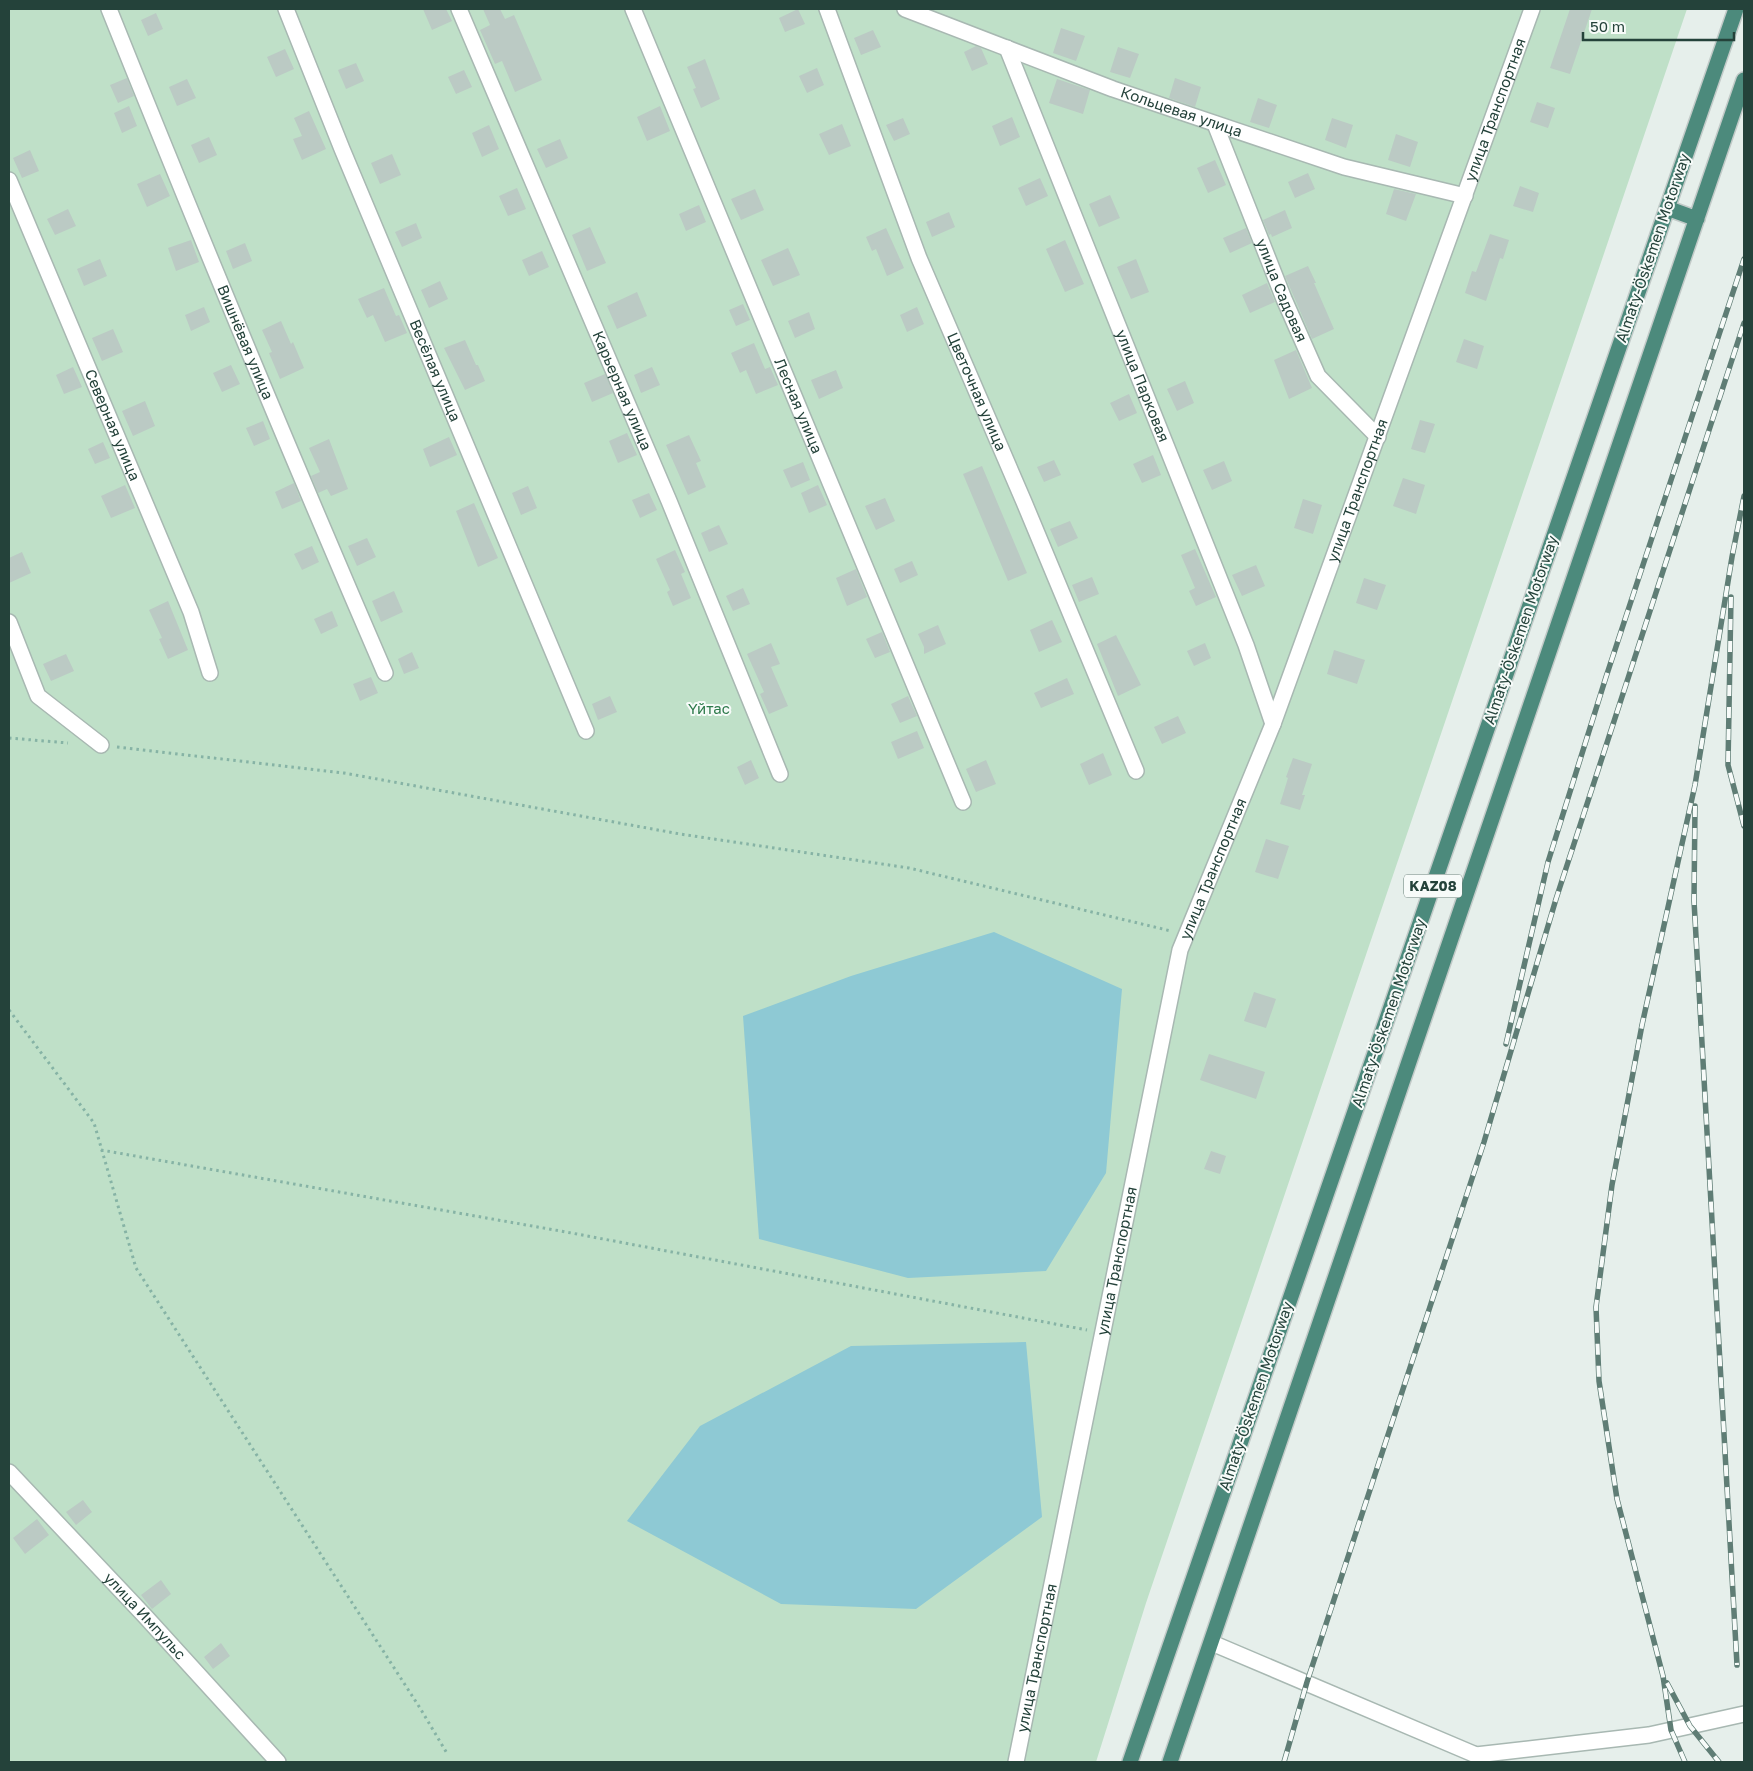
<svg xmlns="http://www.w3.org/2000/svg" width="1753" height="1771" font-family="'Golos Text',sans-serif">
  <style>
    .green { fill: #bfe0c8 }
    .water { fill: #8ec9d4 }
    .building { fill: #bbcac4 }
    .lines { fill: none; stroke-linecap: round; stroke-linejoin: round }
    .minor-casing { stroke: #a8b8b2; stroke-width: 18 }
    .tertiary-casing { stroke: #a8b8b2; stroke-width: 18 }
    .trunk-casing { stroke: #c2cac8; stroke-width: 18 }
    .path { stroke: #86b3a5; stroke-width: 3; stroke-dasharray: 2.5 4; stroke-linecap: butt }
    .minor { stroke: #fff; stroke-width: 15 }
    .tertiary { stroke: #fff; stroke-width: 15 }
    .trunk { stroke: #4c8a7c; stroke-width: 15 }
    .rail-casing { stroke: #5f7d75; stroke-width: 5.5 }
    .rail { stroke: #f7fbf9; stroke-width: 4; stroke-dasharray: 11; stroke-linecap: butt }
    .labels { text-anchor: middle; stroke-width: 4; stroke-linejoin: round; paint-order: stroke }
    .shield { fill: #f7fbf9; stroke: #637a73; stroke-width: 1 }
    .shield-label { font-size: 14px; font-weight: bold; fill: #24423a }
    .street-label { font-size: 15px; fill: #24423a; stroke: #f7fbf9 }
    .park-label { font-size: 15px; fill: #2d7a4b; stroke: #f7fbf9 }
  </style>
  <rect width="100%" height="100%" fill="#e6efeb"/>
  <path class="green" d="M 9,9 L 1687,9 L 1146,1603 L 1096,1762 L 9,1762 Z"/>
  <path class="water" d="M 994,932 L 1122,989 L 1106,1173 L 1046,1271 L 908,1278 L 759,1239 L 743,1016 L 851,976 Z
    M 1026,1342 L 1042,1517 L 916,1609 L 781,1604 L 627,1521 L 700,1426 L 851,1346 Z"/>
  <path class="building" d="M 423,9 L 446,9 L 452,21 L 432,30 Z
    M 483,9 L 500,9 L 505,19 L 514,15 L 542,80 L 515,92 L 502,61 L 495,64 L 480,30 L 490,25 Z
    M 798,9 L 805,24 L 785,32 L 779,18 Z
    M 1570,9 L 1592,9 L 1570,74 L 1550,68 Z
    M 156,13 L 163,29 L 148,36 L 141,20 Z
    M 1061,28 L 1085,36 L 1076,61 L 1053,53 Z
    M 873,30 L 881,47 L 861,55 L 854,38 Z
    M 976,46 L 981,48 L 988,64 L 972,71 L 964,52 Z
    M 1118,47 L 1139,54 L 1130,78 L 1110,72 Z
    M 285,49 L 294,69 L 276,77 L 267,57 Z
    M 705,59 L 720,99 L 701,108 L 693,89 L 696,88 L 687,67 Z
    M 356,63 L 364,81 L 346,89 L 338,70 Z
    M 817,68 L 824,85 L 807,93 L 799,76 Z
    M 464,70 L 472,87 L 456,94 L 448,77 Z
    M 127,78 L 134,96 L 118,103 L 110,85 Z
    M 1175,78 L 1201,87 L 1195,107 L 1169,98 Z
    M 187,79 L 196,98 L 177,106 L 169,87 Z
    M 1057,79 L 1090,90 L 1083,114 L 1049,103 Z
    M 1258,98 L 1277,105 L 1269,128 L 1250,122 Z
    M 1537,102 L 1555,108 L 1548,128 L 1530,122 Z
    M 129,106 L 137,126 L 122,133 L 114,113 Z
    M 660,106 L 670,131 L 647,141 L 637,117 Z
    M 309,111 L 326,149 L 302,160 L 293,139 L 302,136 L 294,118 Z
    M 1012,117 L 1020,137 L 1000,146 L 992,126 Z
    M 903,118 L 910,134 L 894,141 L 886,125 Z
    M 1332,118 L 1353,125 L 1346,148 L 1325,140 Z
    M 842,124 L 851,146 L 829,155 L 819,134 Z
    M 489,125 L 499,149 L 482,157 L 472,133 Z
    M 1396,134 L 1418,142 L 1410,167 L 1388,160 Z
    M 209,137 L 217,155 L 199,163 L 191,145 Z
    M 560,139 L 568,158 L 546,168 L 537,149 Z
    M 30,150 L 39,171 L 22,178 L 13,158 Z
    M 392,154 L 401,175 L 380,184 L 371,163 Z
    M 1215,160 L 1226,185 L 1208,193 L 1197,168 Z
    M 1308,173 L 1315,189 L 1295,198 L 1288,182 Z
    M 160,174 L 170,196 L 147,207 L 137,184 Z
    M 1040,178 L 1048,196 L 1026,206 L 1018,188 Z
    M 1520,186 L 1539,193 L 1533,212 L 1513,206 Z
    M 517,188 L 526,209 L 508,216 L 499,196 Z
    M 755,189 L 764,210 L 741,220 L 731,199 Z
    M 1394,189 L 1416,194 L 1406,221 L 1386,214 Z
    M 1110,195 L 1120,218 L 1099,227 L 1089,204 Z
    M 699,205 L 706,222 L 686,231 L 679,214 Z
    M 68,209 L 76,226 L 55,235 L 47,219 Z
    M 1285,210 L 1292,228 L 1272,237 L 1271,234 L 1269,235 L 1263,220 Z
    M 949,212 L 955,227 L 932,237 L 926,222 Z
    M 416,223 L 422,238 L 402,247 L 395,232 Z
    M 590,227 L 606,263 L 587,271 L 572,235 Z
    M 886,228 L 904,268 L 887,276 L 876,249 L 872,251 L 866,237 Z
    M 1246,228 L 1252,243 L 1230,253 L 1223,238 Z
    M 1490,234 L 1509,240 L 1503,259 L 1500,258 L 1486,301 L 1465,293 L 1472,271 L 1476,272 Z
    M 191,240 L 199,262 L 176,271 L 168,248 Z
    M 1065,240 L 1084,284 L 1065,292 L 1046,249 Z
    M 245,243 L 252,261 L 233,269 L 226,251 Z
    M 788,248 L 800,275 L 773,286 L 761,260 Z
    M 542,251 L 549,267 L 529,276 L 522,260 Z
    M 100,259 L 107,276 L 84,286 L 77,269 Z
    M 1136,259 L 1149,292 L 1131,299 L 1117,267 Z
    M 1308,266 L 1316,283 L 1314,283 L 1334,329 L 1312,339 L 1285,276 Z
    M 440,281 L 448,299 L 429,308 L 421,290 Z
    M 1267,283 L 1275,302 L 1250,313 L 1242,295 Z
    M 384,288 L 396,316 L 399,315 L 407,333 L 385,342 L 373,315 L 367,318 L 358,299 Z
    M 637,292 L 647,316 L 617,329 L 607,306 Z
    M 743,304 L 750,320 L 736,326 L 729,310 Z
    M 204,307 L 210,322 L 191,331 L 185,315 Z
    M 917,307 L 924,324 L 907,332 L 900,315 Z
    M 809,312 L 815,329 L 795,338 L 788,321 Z
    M 281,321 L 291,344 L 293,342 L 304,368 L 280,379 L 269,353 L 272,352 L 262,330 Z
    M 113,329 L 123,352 L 102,361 L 92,338 Z
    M 1464,339 L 1484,346 L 1477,369 L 1456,362 Z
    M 465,340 L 476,365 L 478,365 L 485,381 L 465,390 L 444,348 Z
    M 754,343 L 765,369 L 770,367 L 778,385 L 756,394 L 746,370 L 740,373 L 731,353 Z
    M 1296,350 L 1312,388 L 1289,399 L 1274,360 Z
    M 231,365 L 240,384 L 222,392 L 213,373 Z
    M 73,367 L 82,387 L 64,394 L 56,375 Z
    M 652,367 L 660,385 L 641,393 L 634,375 Z
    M 836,370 L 843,388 L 819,399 L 811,380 Z
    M 605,374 L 613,393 L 592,402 L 584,383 Z
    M 1185,381 L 1194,403 L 1177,411 L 1167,389 Z
    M 1129,394 L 1137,413 L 1119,421 L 1110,403 Z
    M 145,401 L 155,426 L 133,436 L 122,411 Z
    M 1420,420 L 1435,424 L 1425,453 L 1411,449 Z
    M 263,421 L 270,439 L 254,446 L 246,428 Z
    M 627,433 L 637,455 L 618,463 L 609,441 Z
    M 689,435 L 701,461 L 696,463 L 706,487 L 688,495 L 666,445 Z
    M 449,437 L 457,455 L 430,467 L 423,449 Z
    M 329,439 L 348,489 L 331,496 L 327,489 L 318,493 L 311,476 L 320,472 L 309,448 Z
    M 103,442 L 110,458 L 95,464 L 88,449 Z
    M 1153,455 L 1161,475 L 1142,483 L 1133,464 Z
    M 1054,460 L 1061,475 L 1044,482 L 1037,467 Z
    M 1224,461 L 1232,481 L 1212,490 L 1203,470 Z
    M 803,462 L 810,480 L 791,488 L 783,470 Z
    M 982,466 L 1027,573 L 1008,581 L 963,474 Z
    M 1403,478 L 1425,485 L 1416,514 L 1393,506 Z
    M 294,483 L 301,501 L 282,509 L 275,492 Z
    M 125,485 L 135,508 L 111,518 L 101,496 Z
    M 818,485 L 827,505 L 809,513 L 801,493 Z
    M 528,486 L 537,508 L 521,515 L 512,493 Z
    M 649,493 L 657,510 L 640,518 L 632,500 Z
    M 885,498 L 895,521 L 876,530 L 865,506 Z
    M 1303,499 L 1322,505 L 1313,534 L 1294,528 Z
    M 474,503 L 498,558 L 478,567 L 456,511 Z
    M 1070,521 L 1078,538 L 1058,547 L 1050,529 Z
    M 719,525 L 728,544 L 709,552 L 701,533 Z
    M 367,538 L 376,557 L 357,566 L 348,546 Z
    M 312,546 L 319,562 L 302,570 L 294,554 Z
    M 1195,549 L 1216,597 L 1196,606 L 1189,591 L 1195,588 L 1181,555 Z
    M 675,550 L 685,572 L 681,574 L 691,598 L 673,606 L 667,592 L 670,590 L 656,559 Z
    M 22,552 L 31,573 L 9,583 L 9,558 Z
    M 912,561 L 918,575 L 900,583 L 894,569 Z
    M 1256,565 L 1265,586 L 1242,596 L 1232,575 Z
    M 856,569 L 867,597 L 847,606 L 836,578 Z
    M 1092,577 L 1099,594 L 1079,602 L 1072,585 Z
    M 1364,578 L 1386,585 L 1377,610 L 1356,603 Z
    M 743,588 L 750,604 L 733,611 L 726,596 Z
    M 394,591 L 403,612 L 381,622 L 372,601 Z
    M 168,601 L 188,650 L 168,659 L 159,639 L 162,638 L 149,610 Z
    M 332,611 L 338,626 L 321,634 L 314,619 Z
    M 1052,620 L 1062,642 L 1039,652 L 1030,630 Z
    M 938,625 L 946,644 L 924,654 L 924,647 L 918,634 Z
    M 882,632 L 890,652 L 875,658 L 866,639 Z
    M 1116,635 L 1141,685 L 1118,696 L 1097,644 Z
    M 771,643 L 780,664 L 771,667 L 788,706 L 769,714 L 760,694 L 764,692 L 747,654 Z
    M 1205,643 L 1211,658 L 1194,666 L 1187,651 Z
    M 1334,650 L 1365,660 L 1357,684 L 1327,674 Z
    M 412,652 L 419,668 L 404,674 L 398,659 Z
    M 66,654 L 74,671 L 51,681 L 43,664 Z
    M 371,677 L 378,693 L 360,701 L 353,684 Z
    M 1067,678 L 1074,694 L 1041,708 L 1034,693 Z
    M 610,696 L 617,712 L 598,720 L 592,704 Z
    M 908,696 L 917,716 L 900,723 L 891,704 Z
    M 1178,716 L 1186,733 L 1162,744 L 1154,727 Z
    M 917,731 L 924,748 L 898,759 L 891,742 Z
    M 1103,753 L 1112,775 L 1089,785 L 1080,764 Z
    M 1293,758 L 1312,764 L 1302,795 L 1305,795 L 1300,810 L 1280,804 L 1288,778 L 1286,777 Z
    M 751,760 L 759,778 L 745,785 L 737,767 Z
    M 986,760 L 996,784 L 976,792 L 966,769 Z
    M 1266,839 L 1289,846 L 1278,879 L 1255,872 Z
    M 1254,992 L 1276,999 L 1266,1028 L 1244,1021 Z
    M 1209,1054 L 1265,1072 L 1256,1099 L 1200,1080 Z
    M 1211,1151 L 1226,1156 L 1220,1174 L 1204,1169 Z
    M 83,1500 L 92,1512 L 76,1525 L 66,1512 Z
    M 37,1519 L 49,1535 L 25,1554 L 13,1538 Z
    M 161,1580 L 171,1594 L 152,1609 L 141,1595 Z
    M 221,1643 L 230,1656 L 213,1669 L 204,1657 Z"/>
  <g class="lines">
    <defs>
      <g id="minor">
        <path id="s1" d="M 109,9 C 198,231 290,453 385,673"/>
        <path id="s2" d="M 286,9 L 342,149 L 586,731"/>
        <path id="s3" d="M 459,9 L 669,501 L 780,774"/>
        <path id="s4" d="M 633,9 L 963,802"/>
        <path id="s5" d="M 827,9 L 919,258 L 1024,502 L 1136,771"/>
        <path id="s6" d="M 905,9 L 1113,89 L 1344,167 L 1465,196"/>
        <path id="s7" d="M 1007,48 L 1246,645 L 1273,724"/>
        <path id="s8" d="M 1215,124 L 1284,299 L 1318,376 L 1378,437"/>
        <path id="s9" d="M 9,180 L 191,612 L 210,673"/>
        <path d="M 9,622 L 38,696 L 101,745"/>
        <path d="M 1212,1643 L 1476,1755 L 1649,1735 L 1744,1714"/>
        <path id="s10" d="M 1016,1762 L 1180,950 L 1273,724 L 1532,9"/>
      </g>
      <g id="tertiary">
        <path id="s11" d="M 9,1472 L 144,1615 L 278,1762"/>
      </g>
      <path id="trunk" d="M 1667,208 L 1697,219
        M 1130,1762 L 1736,9
        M 1170,1762 L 1744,80"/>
    </defs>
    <use href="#minor" class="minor-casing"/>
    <use href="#tertiary" class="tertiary-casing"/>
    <use href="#trunk" class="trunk-casing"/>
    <path class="path" d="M 9,738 L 68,743
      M 117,747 L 344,773 L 680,834 L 909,868 L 1171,931
      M 9,1010 L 94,1123 L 136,1268 L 420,1708 L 448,1755
      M 101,1150 L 566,1232 L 1087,1330"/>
    <use href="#minor" class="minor"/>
    <use href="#tertiary" class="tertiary"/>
    <use href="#trunk" class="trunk"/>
    <defs>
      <path id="rail" d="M 1731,597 L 1728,765 L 1744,826
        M 1695,806 L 1694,901 L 1737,1665
        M 1506,1044 L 1548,862 L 1606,677 L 1744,259
        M 1667,1683 L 1690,1726 L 1719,1762
        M 1284,1762 L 1307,1682 L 1484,1142 L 1556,899 L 1744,323
        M 1685,1762 L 1671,1730 L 1663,1676 L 1617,1499 L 1599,1381 L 1596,1307 L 1612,1185 L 1642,1025 L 1695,785 L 1732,557 L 1744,496"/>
    </defs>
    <use href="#rail" class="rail-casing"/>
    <use href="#rail" class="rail"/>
  </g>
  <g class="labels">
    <rect class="shield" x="1404" y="874.5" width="58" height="23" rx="4"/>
    <g class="shield-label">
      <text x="1433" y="891">KAZ08</text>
    </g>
    <g class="street-label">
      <text dy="5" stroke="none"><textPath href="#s10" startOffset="1726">улица Транспортная</textPath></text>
      <text dy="5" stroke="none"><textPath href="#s6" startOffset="295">Кольцевая улица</textPath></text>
      <text transform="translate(1653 248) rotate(-71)" y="5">Almaty-Öskemen Motorway</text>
      <text dy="5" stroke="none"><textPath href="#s8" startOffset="179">улица Садовая</textPath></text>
      <text dy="5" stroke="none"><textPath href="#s1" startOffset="360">Вишнёвая улица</textPath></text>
      <text dy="5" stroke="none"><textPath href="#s2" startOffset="391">Весёлая улица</textPath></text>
      <text dy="5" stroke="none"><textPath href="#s7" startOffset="364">улица Парковая</textPath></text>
      <text dy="5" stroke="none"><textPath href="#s3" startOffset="415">Карьерная улица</textPath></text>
      <text dy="5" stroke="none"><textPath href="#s5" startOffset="411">Цветочная улица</textPath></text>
      <text dy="5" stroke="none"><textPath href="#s4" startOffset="430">Лесная улица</textPath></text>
      <text dy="5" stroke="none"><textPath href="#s9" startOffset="266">Северная улица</textPath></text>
      <text dy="5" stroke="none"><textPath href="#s10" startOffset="1321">улица Транспортная</textPath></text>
      <text transform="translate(1521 630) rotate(-71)" y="5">Almaty-Öskemen Motorway</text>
      <text dy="5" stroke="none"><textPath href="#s10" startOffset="916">улица Транспортная</textPath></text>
      <text transform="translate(1389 1013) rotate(-71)" y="5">Almaty-Öskemen Motorway</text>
      <text dy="5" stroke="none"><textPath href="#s10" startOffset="511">улица Транспортная</textPath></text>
      <text transform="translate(1256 1396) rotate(-71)" y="5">Almaty-Öskemen Motorway</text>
      <text dy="5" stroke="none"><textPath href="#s11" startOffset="198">улица Импульс</textPath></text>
      <text dy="5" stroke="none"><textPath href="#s10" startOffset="106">улица Транспортная</textPath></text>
    </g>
    <g class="park-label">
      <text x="709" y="714">Үйтас</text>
    </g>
  </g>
  <rect width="1753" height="1771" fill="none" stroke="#24423a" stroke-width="20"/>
  <path d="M1583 32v8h151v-8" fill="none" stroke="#24423a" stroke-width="2.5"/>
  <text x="1590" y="32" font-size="15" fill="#24423a" stroke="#f7fbf9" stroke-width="4" paint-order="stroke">50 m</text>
</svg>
